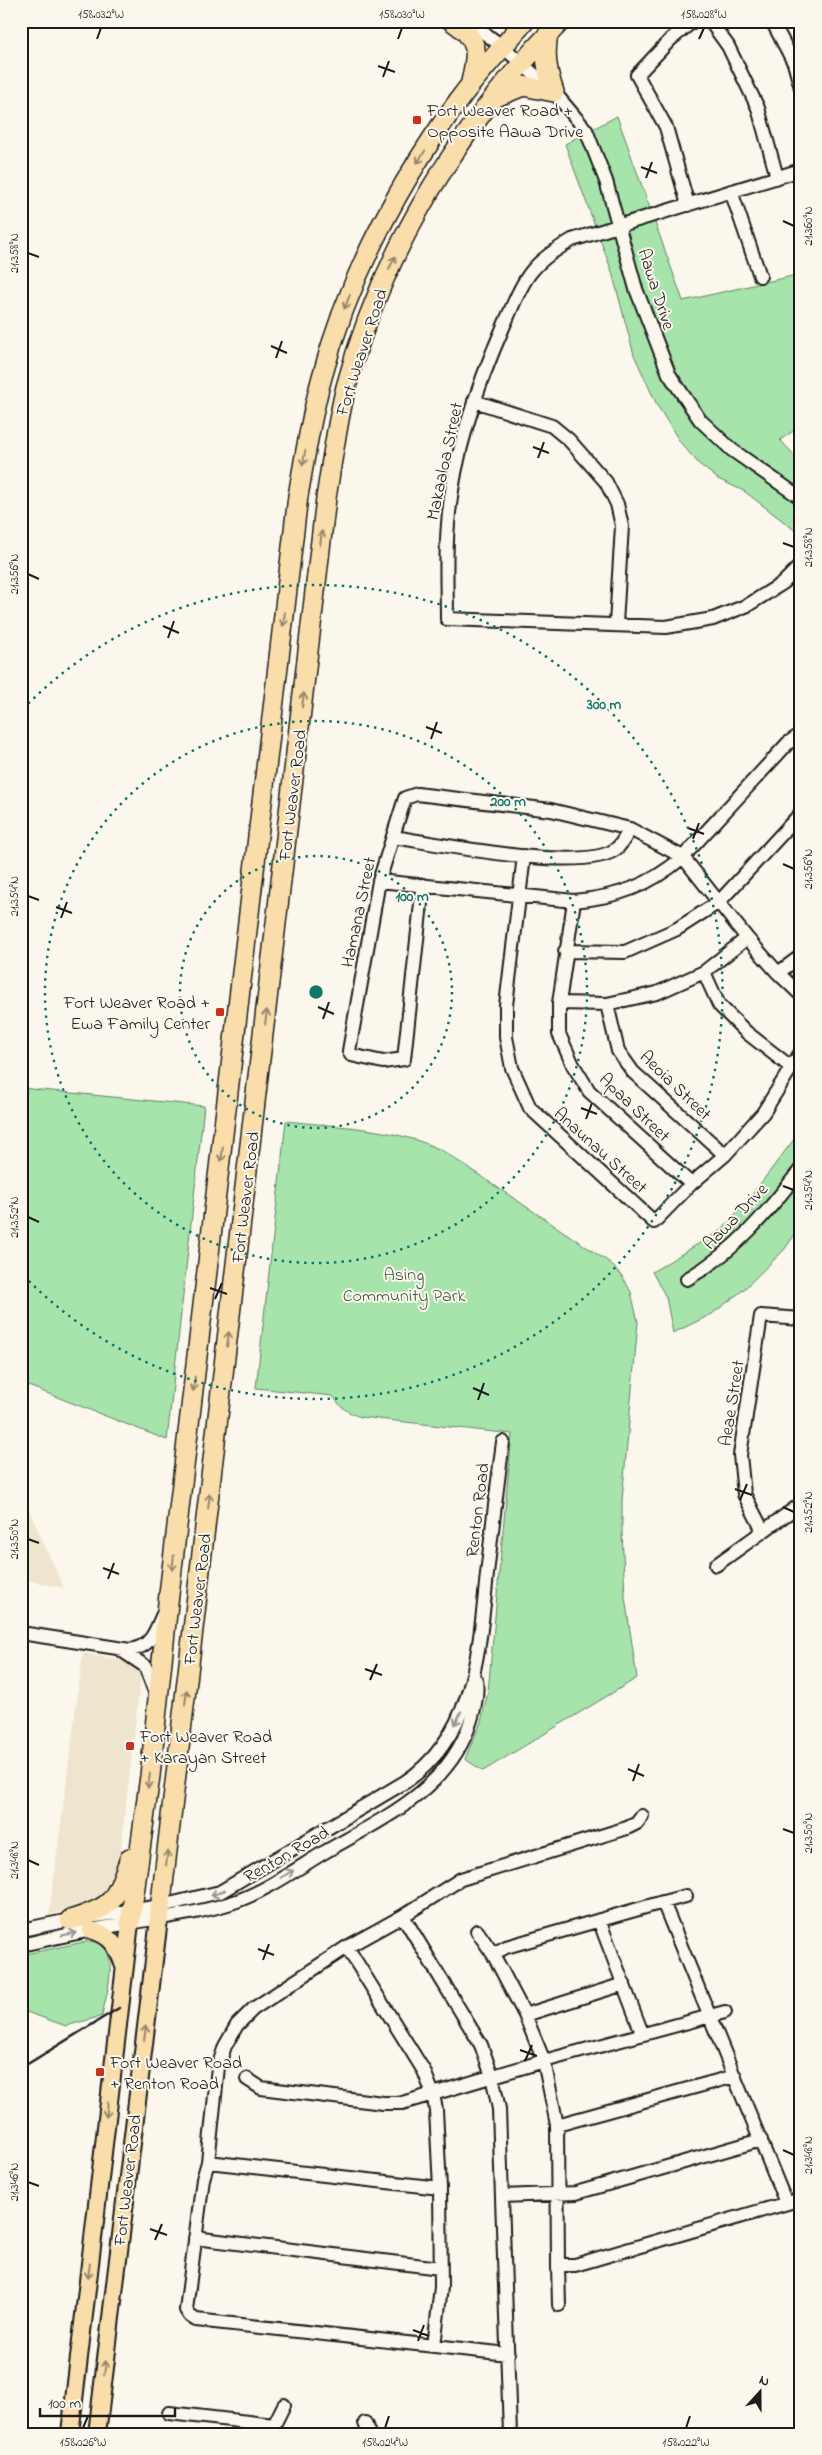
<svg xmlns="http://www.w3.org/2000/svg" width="822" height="2455" font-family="'Indie Flower',sans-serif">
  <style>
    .built { fill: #efe5cf }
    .green { fill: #a6e4ac; stroke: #618064 }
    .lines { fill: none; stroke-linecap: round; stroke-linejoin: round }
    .minor-casing { stroke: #1c1c1c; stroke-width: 16 }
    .major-casing { stroke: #1c1c1c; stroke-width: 20 }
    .highway-casing { stroke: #1c1c1c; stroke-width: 22 }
    .minor { stroke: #fbf7ec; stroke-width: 12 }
    .major { stroke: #f9deab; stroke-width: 16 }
    .highway { stroke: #f9deab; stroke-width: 19 }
    .rail { stroke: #1c1c1c; stroke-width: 2.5 }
    .oneway { stroke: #96876b }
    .oneway2 { stroke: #97948e }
    .ticks { fill: none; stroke: #1c1c1c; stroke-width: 2 }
    .ring { fill: none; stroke: #0f766e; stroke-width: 2.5; stroke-dasharray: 2.5 5 }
    .poi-dot { fill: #c8321e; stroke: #fbf7ec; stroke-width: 2 }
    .labels { text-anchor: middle; stroke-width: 4; stroke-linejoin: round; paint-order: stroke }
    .poi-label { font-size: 18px; fill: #1c1c1c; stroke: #fbf7ec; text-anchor: start }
    .street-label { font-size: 18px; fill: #1c1c1c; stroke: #fbf7ec }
    .park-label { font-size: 18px; fill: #455847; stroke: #fbf7ec }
    .centre { fill: #0f766e; stroke: #fbf7ec; stroke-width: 2.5 }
    .ring-label { font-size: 15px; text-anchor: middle; font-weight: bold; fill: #0f766e; stroke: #fbf7ec; stroke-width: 4; stroke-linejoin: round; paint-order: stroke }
    .neatline { fill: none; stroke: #1c1c1c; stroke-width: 2 }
    .ticks-label { font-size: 12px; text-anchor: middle; fill: #1c1c1c }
  </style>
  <rect width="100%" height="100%" fill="#fbf7ec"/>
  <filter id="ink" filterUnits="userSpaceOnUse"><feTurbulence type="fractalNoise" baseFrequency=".02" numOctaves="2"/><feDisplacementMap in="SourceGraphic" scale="10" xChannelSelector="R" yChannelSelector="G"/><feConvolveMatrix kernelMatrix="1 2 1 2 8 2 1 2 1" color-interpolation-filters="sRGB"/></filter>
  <g filter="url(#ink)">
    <path class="built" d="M 21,1492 L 64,1588 L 21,1579 Z
      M 83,1653 L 130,1662 L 139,1668 L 141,1675 L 118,1873 L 110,1892 L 93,1903 L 49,1915 Z"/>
    <path class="green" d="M 617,116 L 683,301 L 801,274 L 801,426 L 780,440 L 801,462 L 801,535 L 744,491 L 718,479 L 699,464 L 680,442 L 657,405 L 634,355 L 612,272 L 565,144 Z
      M 21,1088 L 204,1106 L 167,1440 L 21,1383 Z
      M 286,1121 C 339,1127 395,1127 443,1151 L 609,1262 L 622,1276 L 631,1292 L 638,1322 L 622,1500 L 622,1532 L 625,1597 L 637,1678 L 483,1771 L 465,1759 L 481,1722 L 488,1692 L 512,1434 L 361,1417 C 349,1414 339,1406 333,1396 L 256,1388 Z
      M 801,1130 L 801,1226 L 784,1250 L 742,1291 L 712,1314 L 673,1333 L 666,1297 L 652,1272 L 721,1230 L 748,1200 Z
      M 89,1941 C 124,1943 106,1994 102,2016 L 66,2026 L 21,2010 L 21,1955 Z"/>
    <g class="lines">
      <defs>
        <path id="minor" d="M 710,21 L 728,46 L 758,108 L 777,177
          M 772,21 L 794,63 L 801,88
          M 461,23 L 483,32 L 503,47 L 554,92 L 586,130 L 606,181 L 636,289 L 669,374 L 700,420 L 732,450 L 801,498
          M 801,170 L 572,240 C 557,249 542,258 531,272 C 519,287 513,306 505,323 C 477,386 453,455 448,524 C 445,556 447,588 447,619 L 666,627 L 713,619 L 748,605 L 783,583 L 801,565
          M 731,191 L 760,276
          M 688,205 L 666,127 L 637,75 L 671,39 L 693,21
          M 474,401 L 552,426 L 569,440 L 606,482 L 617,504 L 622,526 L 616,624
          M 393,837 C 435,843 588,875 617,848 C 622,844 626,835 630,829
          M 524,856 L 506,1005 L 506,1037 L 512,1068 L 530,1108 L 654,1222 L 691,1184 L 725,1155 L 763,1113 L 801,1052
          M 379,881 L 574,901 C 618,897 649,886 683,857 L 788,743 L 801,734
          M 423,885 L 404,1059 L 383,1062 L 351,1055 L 349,1051 L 379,881 L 405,798 L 417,794 L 551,810 L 630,829 L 683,857 L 747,938 L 778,973 L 801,995
          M 574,901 L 559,1003 L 559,1034 L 573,1065 L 589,1091 L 691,1184
          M 565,951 L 625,952 L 677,929 L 719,902 L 801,813
          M 704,972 L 719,1005 L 746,1032 L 792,1068
          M 778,973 L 801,956
          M 559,1003 L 607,1004 L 657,993 L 704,972 L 747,938
          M 607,1004 L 618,1051 L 633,1072 L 725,1155
          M 687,1279 C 737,1250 766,1214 801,1169
          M 763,1531 L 744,1494 L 740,1455 L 761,1316 L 801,1319
          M 716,1565 L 801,1504
          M 21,1633 L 130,1650 C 150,1647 155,1633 162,1616
          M 121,1650 L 145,1666 L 155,1692
          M 663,1902 L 686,1896
          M 403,1916 L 481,2045 L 492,2076 L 499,2109 L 510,2434
          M 599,1920 L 642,2033
          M 21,1930 L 70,1920 L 161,1906 L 220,1892 L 405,1782 C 475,1735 479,1650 487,1574 C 492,1530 497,1486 503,1442
          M 477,1931 L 493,1954
          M 21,1945 C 57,1937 93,1929 129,1923 C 165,1917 202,1913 237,1901 C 267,1890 295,1870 323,1853 C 380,1820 450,1790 471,1720 C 475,1707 478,1694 476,1680
          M 725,2012 L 544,2061 L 557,2125 L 558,2265 L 575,2265 L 801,2199
          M 525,2015 L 624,1984
          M 247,2079 L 261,2088 L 383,2103 L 402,2103 L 433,2094 L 424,2071 L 347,1947 L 403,1916 L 461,1879 L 627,1828 L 637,1823 L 642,1816
          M 557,2125 L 735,2076
          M 208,2162 L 218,2067 L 225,2046 L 237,2025 L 253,2009 L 347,1947
          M 440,2188 L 436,2110 L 433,2094 L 544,2061 L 525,2015 L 493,1954 L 506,1947 L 663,1902 L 786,2203
          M 503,2196 L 576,2193 L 761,2140
          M 195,2238 L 440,2268
          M 558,2265 L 559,2305
          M 434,2346 L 441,2287 L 440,2188 L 208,2162 L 203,2179 L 186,2310 L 190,2316 L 196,2320 L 508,2354
          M 169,2413 L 274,2425
          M 365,2423 L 369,2434
          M 273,2434 L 274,2425 L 284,2405"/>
        <path id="major" d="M 91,1930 C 112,1936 117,1946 124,1966
          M 70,2434 L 130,1923
          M 97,2434 L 159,1919"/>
        <path id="highway" d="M 452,21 C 480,40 478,51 471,82
          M 548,34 C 544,56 547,71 554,92
          M 496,97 L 523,86 L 554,92
          M 159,1919 L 326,498 C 332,461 337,423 346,387 C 383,249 462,122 561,21
          M 70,1920 C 116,1906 114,1901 130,1858
          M 130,1923 L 150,1776 L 168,1603 L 298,496 C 305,456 311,416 322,377 C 349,276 400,181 461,97 C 481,70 504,46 525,21"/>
      </defs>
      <use href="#minor" class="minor-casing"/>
      <use href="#major" class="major-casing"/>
      <use href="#highway" class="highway-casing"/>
      <use href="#minor" class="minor"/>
      <use href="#major" class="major"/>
      <use href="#highway" class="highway"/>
      <path class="rail" d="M 21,2068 L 119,2008"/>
    </g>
    <defs><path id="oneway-shaft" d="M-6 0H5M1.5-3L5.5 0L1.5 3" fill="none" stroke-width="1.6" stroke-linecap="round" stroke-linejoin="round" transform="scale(1.25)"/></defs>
    <g class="oneway">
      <use href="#oneway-shaft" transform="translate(421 157) rotate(123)"/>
      <use href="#oneway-shaft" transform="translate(392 263) rotate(-64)"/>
      <use href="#oneway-shaft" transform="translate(347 302) rotate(112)"/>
      <use href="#oneway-shaft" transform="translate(304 458) rotate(99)"/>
      <use href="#oneway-shaft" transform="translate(321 538) rotate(-83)"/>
      <use href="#oneway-shaft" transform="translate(284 619) rotate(97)"/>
      <use href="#oneway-shaft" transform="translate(303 700) rotate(-83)"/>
      <use href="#oneway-shaft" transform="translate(266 1017) rotate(-83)"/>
      <use href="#oneway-shaft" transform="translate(222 1154) rotate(97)"/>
      <use href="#oneway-shaft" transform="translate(228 1339) rotate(-83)"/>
      <use href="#oneway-shaft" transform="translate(194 1384) rotate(97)"/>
      <use href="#oneway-shaft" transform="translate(209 1501) rotate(-83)"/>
      <use href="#oneway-shaft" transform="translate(173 1563) rotate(97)"/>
      <use href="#oneway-shaft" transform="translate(186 1697) rotate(-83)"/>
      <use href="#oneway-shaft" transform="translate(149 1781) rotate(97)"/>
      <use href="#oneway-shaft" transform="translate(167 1858) rotate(-83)"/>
      <use href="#oneway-shaft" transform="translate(145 2033) rotate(-83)"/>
      <use href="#oneway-shaft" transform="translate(107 2110) rotate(97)"/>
      <use href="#oneway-shaft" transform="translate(89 2271) rotate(97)"/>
      <use href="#oneway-shaft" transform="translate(105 2368) rotate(-83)"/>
    </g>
    <g class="oneway2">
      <use href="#oneway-shaft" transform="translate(458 1718) rotate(115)"/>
      <use href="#oneway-shaft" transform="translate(287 1874) rotate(-30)"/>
      <use href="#oneway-shaft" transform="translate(218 1893) rotate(159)"/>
      <use href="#oneway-shaft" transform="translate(69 1934) rotate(-12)"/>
    </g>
  </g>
  <path class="ticks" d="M 97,39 L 101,28M 398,39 L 402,28M 699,39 L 704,28M 378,66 L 395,72M 383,77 L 389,61M 641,167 L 657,173M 646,178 L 652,162M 783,221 L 794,226M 28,253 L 39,257M 271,346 L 287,353M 276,358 L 282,341M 533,447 L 549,453M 538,458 L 544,442M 783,543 L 794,547M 28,574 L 39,579M 163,626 L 179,633M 168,638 L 174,621M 426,727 L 442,733M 431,739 L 437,722M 688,828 L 704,834M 693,839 L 699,823M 783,864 L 794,869M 28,896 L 39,900M 56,907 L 72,913M 61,918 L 67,902M 318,1007 L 334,1014M 323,1019 L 329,1002M 581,1108 L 597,1114M 586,1119 L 592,1103M 783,1186 L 794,1190M 28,1217 L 39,1222M 210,1288 L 227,1294M 215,1299 L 222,1283M 473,1388 L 489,1395M 478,1400 L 484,1383M 735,1489 L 752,1495M 740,1500 L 747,1484M 783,1507 L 794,1512M 28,1539 L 39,1543M 103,1568 L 119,1574M 108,1579 L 114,1563M 365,1669 L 382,1675M 370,1680 L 377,1664M 628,1769 L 644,1776M 633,1781 L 639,1764M 783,1829 L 794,1833M 28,1860 L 39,1865M 258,1949 L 274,1955M 263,1960 L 269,1944M 520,2050 L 537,2056M 525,2061 L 532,2045M 783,2150 L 794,2155M 28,2182 L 39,2186M 150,2229 L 167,2235M 155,2240 L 162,2224M 413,2330 L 429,2336M 418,2341 L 424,2325M 83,2428 L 88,2416M 385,2428 L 389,2416M 686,2428 L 690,2416"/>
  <g class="ring">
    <circle cx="316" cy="992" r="136"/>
    <circle cx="316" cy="992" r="271"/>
    <path d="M23 709A407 407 0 1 1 23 1275"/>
  </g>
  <g class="poi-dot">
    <rect x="412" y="115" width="10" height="10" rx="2.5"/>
    <rect x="215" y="1007" width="10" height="10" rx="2.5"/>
    <rect x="125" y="1741" width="10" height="10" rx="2.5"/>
    <rect x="95" y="2067" width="10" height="10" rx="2.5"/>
  </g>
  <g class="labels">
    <g class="poi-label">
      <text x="427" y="116">Fort Weaver Road +<tspan x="427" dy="21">Opposite Aawa Drive</tspan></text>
      <text x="210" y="1008" text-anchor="end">Fort Weaver Road +<tspan x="210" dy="21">Ewa Family Center</tspan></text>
      <text x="140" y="1742">Fort Weaver Road<tspan x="140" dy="21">+ Karayan Street</tspan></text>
      <text x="110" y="2068">Fort Weaver Road<tspan x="110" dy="21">+ Renton Road</tspan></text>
    </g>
    <g class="street-label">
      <text transform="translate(657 289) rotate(72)" y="6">Aawa Drive</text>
      <text transform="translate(361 352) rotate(-72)" y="6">Fort Weaver Road</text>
      <text transform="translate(444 461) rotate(-78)" y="6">Makaaloa Street</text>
      <text transform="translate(292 795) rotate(-83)" y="6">Fort Weaver Road</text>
      <text transform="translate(358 912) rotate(-78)" y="6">Hamana Street</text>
      <text transform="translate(676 1085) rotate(44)" y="6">Aeoia Street</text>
      <text transform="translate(635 1107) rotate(44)" y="6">Apaa Street</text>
      <text transform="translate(601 1150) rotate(42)" y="6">Anaunau Street</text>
      <text transform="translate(245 1197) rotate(-83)" y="6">Fort Weaver Road</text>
      <text transform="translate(735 1216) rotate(-46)" y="6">Aawa Drive</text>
      <text transform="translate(731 1403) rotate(-81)" y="6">Aeae Street</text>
      <text transform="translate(477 1510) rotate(-83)" y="6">Renton Road</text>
      <text transform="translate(197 1599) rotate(-83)" y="6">Fort Weaver Road</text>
      <text transform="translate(286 1854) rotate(-30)" y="6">Renton Road</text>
      <text transform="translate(127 2180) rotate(-83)" y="6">Fort Weaver Road</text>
    </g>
    <g class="park-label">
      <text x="404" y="1280">Asing<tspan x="404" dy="21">Community Park</tspan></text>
    </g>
  </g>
  <circle cx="316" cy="992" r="8" class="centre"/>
  <g class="ring-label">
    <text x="604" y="709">300 m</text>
    <text x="508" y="806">200 m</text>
    <text x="412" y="901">100 m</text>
  </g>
  <rect width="822" height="2455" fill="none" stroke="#fbf7ec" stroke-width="55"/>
  <g transform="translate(760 2392) rotate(21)" stroke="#fbf7ec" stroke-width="4" paint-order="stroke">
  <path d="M0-4L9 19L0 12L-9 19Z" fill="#1c1c1c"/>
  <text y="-8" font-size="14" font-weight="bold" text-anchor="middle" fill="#1c1c1c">N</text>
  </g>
  <path d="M40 2408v8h135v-8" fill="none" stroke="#1c1c1c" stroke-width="2.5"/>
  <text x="48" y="2408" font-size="15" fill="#1c1c1c" stroke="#fbf7ec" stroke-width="4" paint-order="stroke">100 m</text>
  <rect x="28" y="28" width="766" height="2400" class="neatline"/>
  <g class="ticks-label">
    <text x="101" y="18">158.032°W</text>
    <text x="402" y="18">158.030°W</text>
    <text x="704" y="18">158.028°W</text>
    <text transform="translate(808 226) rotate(-90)" y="4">21.360°N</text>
    <text transform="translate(14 253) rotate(-90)" y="4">21.358°N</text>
    <text transform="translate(808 547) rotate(-90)" y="4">21.358°N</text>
    <text transform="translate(14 574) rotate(-90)" y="4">21.356°N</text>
    <text transform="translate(808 869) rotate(-90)" y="4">21.356°N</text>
    <text transform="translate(14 896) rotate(-90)" y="4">21.354°N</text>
    <text transform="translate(808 1190) rotate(-90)" y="4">21.354°N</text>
    <text transform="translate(14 1217) rotate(-90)" y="4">21.352°N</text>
    <text transform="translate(808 1512) rotate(-90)" y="4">21.352°N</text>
    <text transform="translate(14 1539) rotate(-90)" y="4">21.350°N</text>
    <text transform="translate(808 1833) rotate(-90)" y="4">21.350°N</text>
    <text transform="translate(14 1860) rotate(-90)" y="4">21.348°N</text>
    <text transform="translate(808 2155) rotate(-90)" y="4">21.348°N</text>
    <text transform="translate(14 2182) rotate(-90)" y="4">21.346°N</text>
    <text x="83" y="2446">158.026°W</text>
    <text x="385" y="2446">158.024°W</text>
    <text x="686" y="2446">158.022°W</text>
  </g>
</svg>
